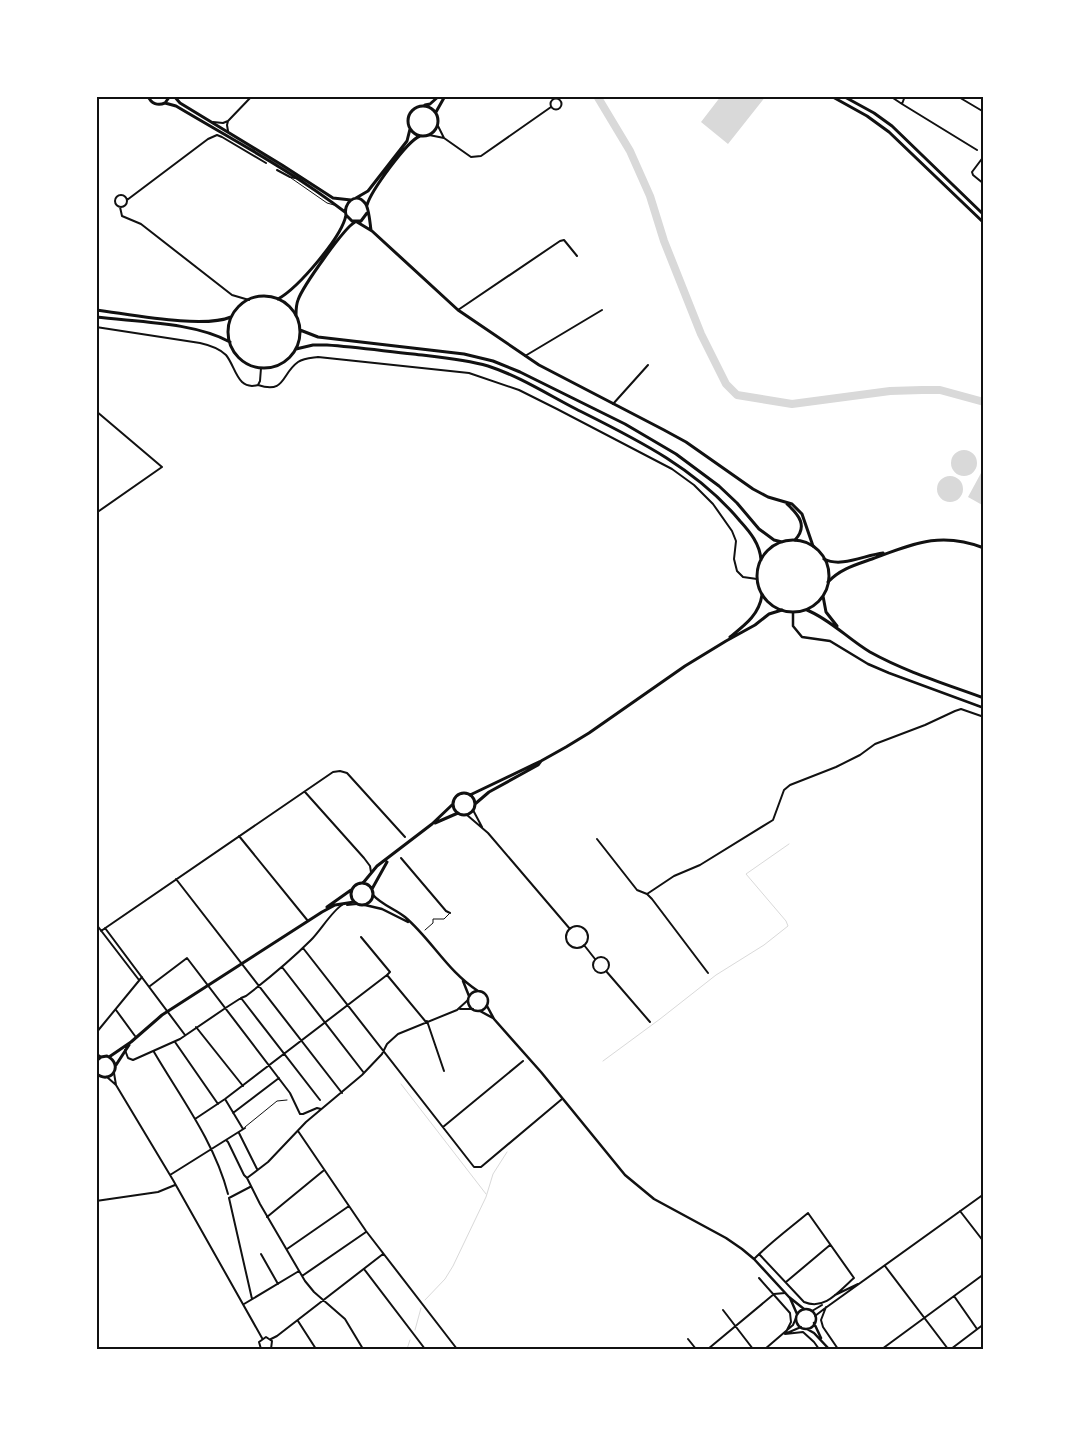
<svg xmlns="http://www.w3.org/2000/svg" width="1080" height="1445" font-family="'Source Sans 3',sans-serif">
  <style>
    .water { fill: #d9d9d9 }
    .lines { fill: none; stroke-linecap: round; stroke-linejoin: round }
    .stream { stroke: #d9d9d9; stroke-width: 1 }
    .river { stroke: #d9d9d9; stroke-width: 8 }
    .service { stroke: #111; stroke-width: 1 }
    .pedestrian { stroke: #111; stroke-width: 1 }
    .minor { stroke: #111; stroke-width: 2 }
    .tertiary { stroke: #111; stroke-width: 2.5 }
    .secondary { stroke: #111; stroke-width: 3 }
    .trunk { stroke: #111; stroke-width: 3 }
    .neatline { fill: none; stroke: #111; stroke-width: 2 }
  </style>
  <rect width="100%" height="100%" fill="#fff"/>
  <path class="water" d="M 721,96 L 766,96 L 728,144 L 701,122 Z
    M951 463a13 13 0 1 1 26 0a13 13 0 1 1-26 0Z
    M 981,473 L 984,475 L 984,506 L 968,497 Z
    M937 489a13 13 0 1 1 26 0a13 13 0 1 1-26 0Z"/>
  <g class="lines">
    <path class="stream" d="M 603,1061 L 660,1019 L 716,975 L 764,945 L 788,926 L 786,921 L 746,874 L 789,844
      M 401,1084 L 486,1194
      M 425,1300 L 445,1279 L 453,1266 L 486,1197 L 493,1174 L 507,1152
      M 415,1330 L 421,1308
      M 407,1349 L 410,1340"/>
    <path class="river" d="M 597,96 L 630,151 L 650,196 L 664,241 L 701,334 L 726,384 L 737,395 L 792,404 L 890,391 L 922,390 L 940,390 L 984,402"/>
    <path class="service" d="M 291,178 L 327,203 L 334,205"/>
    <path class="pedestrian" d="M 425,930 L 433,923 L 433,919 L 444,919 L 449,914
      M 245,1127 L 277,1101 L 287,1100"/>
    <path class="minor" d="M 890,96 L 902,104 L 905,96
      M 957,96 L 984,112
      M550.5 104a5.5 5.5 0 1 1 11 0a5.5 5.5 0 1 1-11 0Z
      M 902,104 L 977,150
      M 213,122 L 223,123 L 228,121 L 252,96
      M 438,126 L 444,138
      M 228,131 L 227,125 L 228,121
      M 429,135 L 444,138 L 471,157 L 481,156 L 551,107
      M 984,156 L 972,172 L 973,175 L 984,184
      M 277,170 L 290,177 L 295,178
      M115 201a6 6 0 1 1 12 0a6 6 0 1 1-12 0Z
      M 127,200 L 208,139 L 217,135 L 222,137 L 266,163
      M 120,207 L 122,216 L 141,224 L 232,295 L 249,300
      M 458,310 L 560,241 L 564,240 L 577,256
      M 96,327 L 200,343 C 209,345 219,348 226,355 C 236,367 237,391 258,385 L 260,381 L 261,368
      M 525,356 L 602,310
      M 258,385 C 286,394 281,374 298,362 C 304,358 311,358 318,357 L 469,373 L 519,390 L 557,409 L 672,469 L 694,485 L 713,504 L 732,531 L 736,541 L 734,559 L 737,571 L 743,577 L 757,579
      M 613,404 L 648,365
      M 96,411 L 162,467 L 99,511
      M 305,792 L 364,858 L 370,866 L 371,872
      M 473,810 L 482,827
      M 467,815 L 488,833 L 570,929
      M 239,836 L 308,921
      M 597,839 L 637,890 L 647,894 L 652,899 L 708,973
      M 401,858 L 446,911 L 450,913
      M 176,879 L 342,1093
      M 647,894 L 674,876 L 700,865 L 773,820 L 784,790 L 790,785 L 836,767 L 860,755 L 875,744 L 925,725 L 955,711 L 961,709 L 984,717
      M 347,905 L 357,904
      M 96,924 L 139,980
      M566 937a11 11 0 1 1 22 0a11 11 0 1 1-22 0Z
      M 105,928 L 185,1035
      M 101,931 L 333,772 L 340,771 L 347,773 L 405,837
      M 361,937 L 390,972 L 387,975
      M 584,945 L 595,959
      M 303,948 L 474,1167 L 481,1167 L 562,1099
      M593 965a8 8 0 1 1 16 0a8 8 0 1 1-16 0Z
      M 282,967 L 364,1073
      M 606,971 L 650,1022
      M 387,975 L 426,1022
      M 150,986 L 187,958 L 290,1093 L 300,1114 L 303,1114 L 317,1108 L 321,1109
      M 241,998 L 320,1100
      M 460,1009 L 473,1009
      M 116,1010 L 135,1036
      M 427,1021 L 444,1071
      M 196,1027 L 243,1086
      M 96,1033 L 142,977
      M 175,1042 L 218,1104
      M 125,1050 L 128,1058 L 133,1060 L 180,1039 L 227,1007 L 241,998 L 246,996 C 268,979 291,960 311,940 C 320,931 333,910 342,905
      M 154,1052 C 181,1098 214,1141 228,1194
      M 96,1053 L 101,1057
      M 114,1073 L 116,1085
      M 107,1077 L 116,1085 L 173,1180 L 262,1338
      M 225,1099 L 243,1129
      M 233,1113 L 279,1078
      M 195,1119 L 225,1099 L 387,975
      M 443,1127 L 523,1061
      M 298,1131 L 366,1231 L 457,1349
      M 239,1133 L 257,1169
      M 226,1140 L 228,1142 L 244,1175 L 247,1178 L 260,1204 L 305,1281 L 314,1292 L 345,1319 L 363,1349
      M 170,1175 L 245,1128
      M 247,1178 L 268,1162 L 306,1122 L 362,1075 L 382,1054 L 387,1044 L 398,1034 L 457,1010 L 468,1000
      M 250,1187 L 229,1198 L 252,1299
      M 96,1201 L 158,1192 L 175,1185
      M 960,1211 L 984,1242
      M 267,1217 L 323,1171
      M 287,1249 L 349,1206
      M 261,1254 L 278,1284
      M 754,1259 C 771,1242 790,1228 808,1213 L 854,1278 C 839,1291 825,1311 804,1302 L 759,1254
      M 885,1266 L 948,1349
      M 364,1269 L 425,1349
      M 302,1276 L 366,1232
      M 759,1278 L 790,1313 L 791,1322 L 785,1334
      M 786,1282 L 830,1245
      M 835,1295 L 858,1284
      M 954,1296 L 977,1329
      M 244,1304 L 299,1271
      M 826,1307 L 821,1320 L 823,1327 L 838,1349
      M 723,1310 L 753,1349
      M 812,1311 L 822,1305
      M 815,1316 L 824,1309 L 984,1194
      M 298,1321 L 316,1349
      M 787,1333 L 801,1327
      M 785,1334 L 803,1332 L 814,1342 L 819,1349
      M 271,1339 L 277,1336 L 383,1254
      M 688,1339 L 696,1349
      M 261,1349 L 259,1342 L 266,1337 L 272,1341 L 271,1349
      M 708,1349 L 774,1294 L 785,1293
      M 765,1349 L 793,1325 L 796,1318
      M 882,1349 L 984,1274
      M 951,1349 L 984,1324
      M 983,1349 L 984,1348"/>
    <path class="tertiary" d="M 793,613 L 793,626 L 802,637 L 830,641 L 868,664 L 889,673 L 984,708
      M 373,895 C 382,905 395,909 405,917 C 431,939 448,972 478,991
      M 365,905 L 382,909 L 408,922
      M 463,981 L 469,996
      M468 1001a10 10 0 1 1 20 0a10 10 0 1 1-20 0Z
      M 487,1006 L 494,1019 L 541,1072 L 625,1175 L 654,1199 L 726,1238 L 742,1249 L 754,1259 L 789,1297 L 804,1309
      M 480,1011 L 493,1018
      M 790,1298 L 797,1314
      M796 1319a10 10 0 1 1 20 0a10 10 0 1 1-20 0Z
      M 814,1323 L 821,1338
      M 807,1329 L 814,1333 L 829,1349"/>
    <path class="secondary" d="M 148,96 C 151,104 158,106 165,103 L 170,96
      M 174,96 L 180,103 L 282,165 L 333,198 L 351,200
      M 831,96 L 867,116 L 889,132 L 984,223
      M 843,96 L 874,113 L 892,126 L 984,215
      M 165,103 L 176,106 C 233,140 292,171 345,212
      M 425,105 L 430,104 L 439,96
      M408 121a15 15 0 1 1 30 0a15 15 0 1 1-30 0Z
      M 436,112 L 445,96
      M 356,198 L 368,191 L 407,141 L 410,129
      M 367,205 C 371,191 407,141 420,136
      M 367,213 L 361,221 L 352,221 L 346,215 C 343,204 355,191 365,203 C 369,207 370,224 371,230
      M 357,222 L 372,231 L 458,310 L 539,365 L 664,430 L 686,442 L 753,489 L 768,497 L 792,504 L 802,514 L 813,546
      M 278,299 C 298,288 342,237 346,215
      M 296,315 C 296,310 296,305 298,300 C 303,286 344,228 355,222
      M 787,504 C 799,515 808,526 795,540
      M 824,559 C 841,568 865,555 883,553
      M 828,582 C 840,569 855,565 872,559 C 913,544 940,531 984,548
      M 730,637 C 745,625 759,615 762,595
      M453 804a11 11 0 1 1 22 0a11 11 0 1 1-22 0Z
      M 470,795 L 541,761 L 566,747 L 589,733 L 685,666 L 726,641 L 755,625 L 769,614 L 782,610
      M 475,804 L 489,792 L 538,765 L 541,761
      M 435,823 L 458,813
      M351 894a11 11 0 1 1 22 0a11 11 0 1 1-22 0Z
      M 363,883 L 377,866 L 432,824 L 453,804
      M 372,889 L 387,862
      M 327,907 L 351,890
      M 109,1057 L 131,1042 L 162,1015 L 322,912 L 335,905 L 354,902
      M 96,1061 L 101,1057 L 107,1056 C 125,1065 110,1086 96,1073
      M 116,1065 L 129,1045"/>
    <path class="trunk" d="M228 332a36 36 0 1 1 72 0a36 36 0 1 1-72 0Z
      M 96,310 C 129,314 202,329 231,317
      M 96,317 C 136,322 194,322 230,342
      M 300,330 L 318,337 L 464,354 L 493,361 L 520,372 L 625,424 L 676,454 L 719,486 L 737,503 L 759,529 L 774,540 L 782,542
      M 296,349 L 313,345 L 327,345 C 356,347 384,351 413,354 C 438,357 464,359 488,366 C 519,376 547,394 576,409 C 636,439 696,468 740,521 C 750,532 760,544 761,560
      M757 576a36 36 0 1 1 72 0a36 36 0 1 1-72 0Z
      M 823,596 L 826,612 L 837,626
      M 807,610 C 831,620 848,639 870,652 C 906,672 946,684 984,698"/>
  </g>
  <rect width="1080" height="1445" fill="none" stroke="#ffffff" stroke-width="195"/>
  <rect x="98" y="98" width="884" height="1250" class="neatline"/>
</svg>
